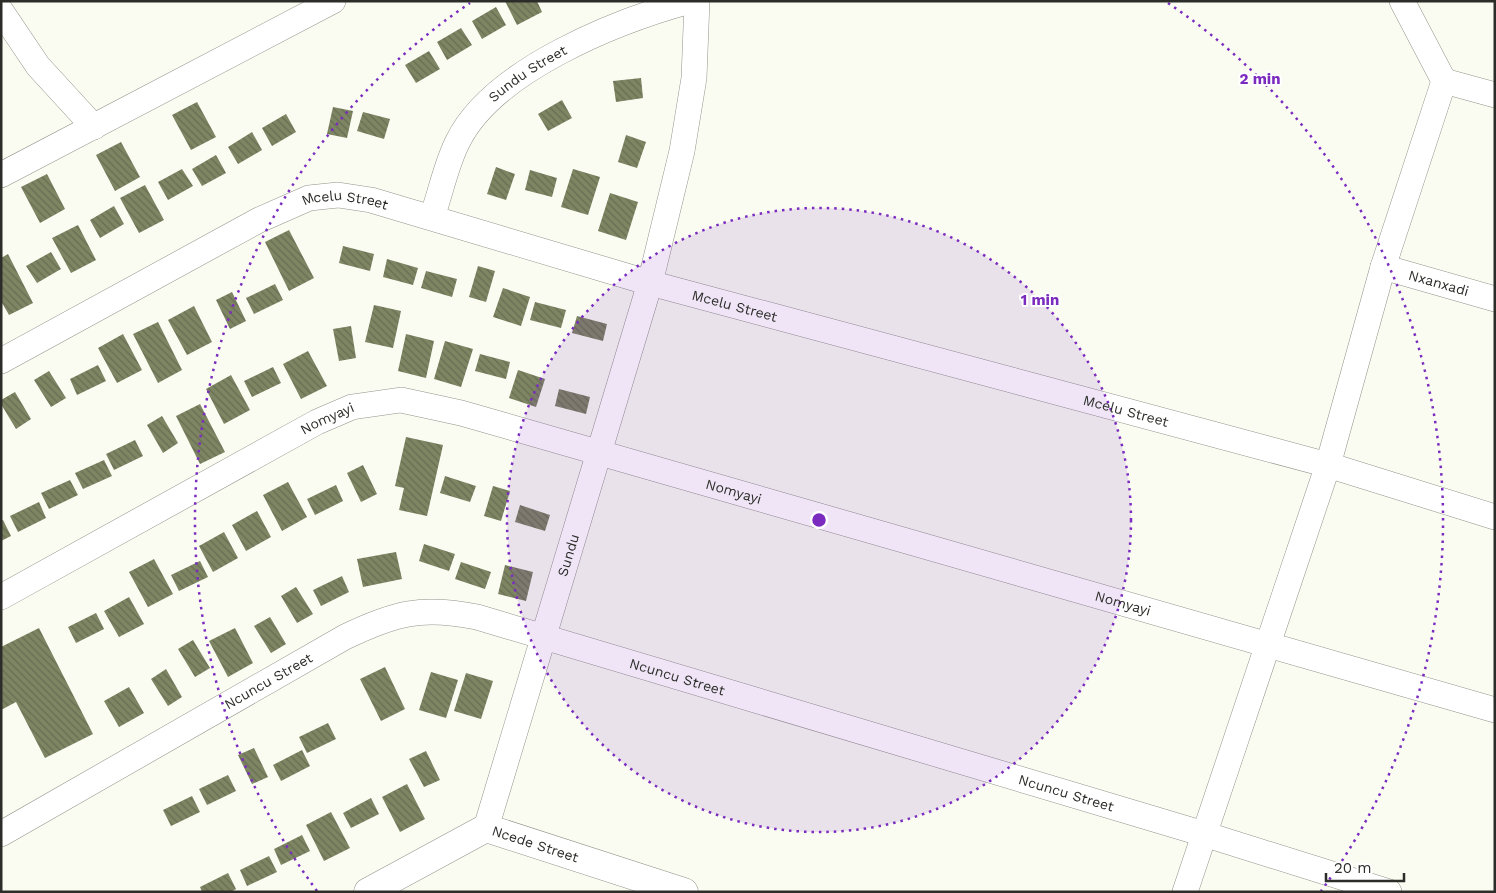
<svg xmlns="http://www.w3.org/2000/svg" width="1496" height="893" font-family="'Work Sans',sans-serif">
  <style>
    .building { fill: url(#building-back-hatch) }
    .lines { fill: none; stroke-linecap: round; stroke-linejoin: round }
    .minor-casing { stroke: #92948b; stroke-width: 26 }
    .tertiary-casing { stroke: #92948b; stroke-width: 29 }
    .minor { stroke: #fff; stroke-width: 25 }
    .tertiary { stroke: #fff; stroke-width: 28 }
    .ring { fill: none; stroke: #7b2cbf; stroke-width: 2.5; stroke-dasharray: 2.5 5 }
    .labels { text-anchor: middle; stroke-width: 4; stroke-linejoin: round; paint-order: stroke }
    .street-label { font-size: 14px; fill: #2c2d29; stroke: #fff }
    .centre { fill: #7b2cbf; stroke: #fff; stroke-width: 2.5 }
    .ring-label { font-size: 15px; text-anchor: middle; font-weight: bold; fill: #7b2cbf; stroke: #fff; stroke-width: 4; stroke-linejoin: round; paint-order: stroke }
  </style>
  <defs>
    <pattern id="building-back-hatch" width="6" height="6" patternUnits="userSpaceOnUse" patternTransform="scale(1.25)"><rect width="6" height="6" fill="#7e8563"/><path d="M-1 5l2 2M0 0l6 6M5-1l2 2" fill="none" stroke="#676d52"/></pattern>
  </defs>
  <rect width="100%" height="100%" fill="#fafcf2"/>
  <path class="building" d="M 505,1 L 537,1 L 542,12 L 517,25 Z
    M 496,7 L 506,25 L 482,39 L 472,21 Z
    M 461,28 L 472,45 L 447,60 L 437,42 Z
    M 429,51 L 440,69 L 416,83 L 405,65 Z
    M 641,78 L 643,98 L 616,102 L 613,81 Z
    M 562,100 L 572,118 L 548,131 L 538,114 Z
    M 197,102 L 216,137 L 191,150 L 172,115 Z
    M 333,107 L 353,111 L 347,138 L 327,134 Z
    M 363,112 L 390,119 L 384,139 L 357,131 Z
    M 286,114 L 296,132 L 272,146 L 262,128 Z
    M 252,132 L 262,150 L 238,164 L 228,147 Z
    M 626,135 L 646,142 L 637,168 L 618,162 Z
    M 121,142 L 140,177 L 115,191 L 96,155 Z
    M 216,155 L 226,173 L 202,186 L 192,169 Z
    M 496,167 L 515,174 L 506,200 L 487,194 Z
    M 182,169 L 193,186 L 168,200 L 158,182 Z
    M 573,169 L 600,177 L 588,215 L 561,207 Z
    M 530,170 L 557,178 L 552,197 L 525,190 Z
    M 47,174 L 65,209 L 40,223 L 21,187 Z
    M 145,185 L 164,220 L 139,233 L 120,198 Z
    M 610,193 L 638,202 L 626,240 L 598,231 Z
    M 114,206 L 124,224 L 100,238 L 90,220 Z
    M 78,225 L 96,260 L 71,273 L 52,238 Z
    M 289,230 L 314,278 L 289,291 L 265,242 Z
    M 343,246 L 374,254 L 370,271 L 339,263 Z
    M 51,252 L 61,269 L 37,283 L 26,266 Z
    M 8,254 L 33,303 L 9,315 L 1,301 L 1,258 Z
    M 387,259 L 418,268 L 413,285 L 383,277 Z
    M 478,266 L 495,271 L 486,302 L 469,297 Z
    M 426,271 L 457,279 L 452,297 L 421,288 Z
    M 275,284 L 283,300 L 254,314 L 246,298 Z
    M 503,288 L 530,297 L 521,326 L 493,317 Z
    M 232,292 L 246,321 L 230,329 L 216,300 Z
    M 535,302 L 566,310 L 561,328 L 530,320 Z
    M 374,305 L 401,311 L 393,348 L 365,342 Z
    M 194,306 L 212,342 L 187,355 L 168,320 Z
    M 577,316 L 607,324 L 603,341 L 572,333 Z
    M 158,322 L 182,370 L 158,383 L 133,334 Z
    M 351,326 L 356,358 L 339,361 L 333,329 Z
    M 123,334 L 142,370 L 117,383 L 98,348 Z
    M 406,334 L 434,341 L 426,378 L 398,371 Z
    M 445,341 L 473,349 L 461,387 L 434,379 Z
    M 308,351 L 327,386 L 301,399 L 283,364 Z
    M 480,354 L 510,362 L 506,379 L 475,371 Z
    M 98,365 L 106,381 L 77,395 L 70,379 Z
    M 273,367 L 281,383 L 252,397 L 244,381 Z
    M 518,370 L 545,379 L 536,407 L 509,398 Z
    M 49,371 L 66,398 L 51,407 L 34,380 Z
    M 231,375 L 250,410 L 224,424 L 206,389 Z
    M 559,389 L 590,397 L 586,414 L 555,406 Z
    M 15,392 L 31,419 L 16,429 L 1,404 L 1,400 Z
    M 200,404 L 225,452 L 200,464 L 176,416 Z
    M 162,416 L 178,443 L 163,453 L 147,425 Z
    M 406,437 L 443,445 L 427,516 L 399,510 L 404,488 L 395,486 Z
    M 135,440 L 143,456 L 114,470 L 106,454 Z
    M 104,460 L 112,476 L 83,489 L 75,473 Z
    M 363,465 L 377,494 L 361,502 L 347,473 Z
    M 445,476 L 476,486 L 470,502 L 440,493 Z
    M 70,480 L 78,495 L 49,509 L 41,493 Z
    M 288,482 L 307,517 L 282,531 L 263,495 Z
    M 336,485 L 343,501 L 315,515 L 307,499 Z
    M 493,486 L 510,491 L 501,521 L 484,516 Z
    M 39,502 L 46,518 L 18,532 L 10,516 Z
    M 520,505 L 550,515 L 545,531 L 515,522 Z
    M 257,511 L 271,537 L 246,551 L 232,525 Z
    M 3,520 L 11,536 L 1,541 L 1,521 Z
    M 224,532 L 238,558 L 213,572 L 199,546 Z
    M 424,544 L 455,554 L 449,571 L 419,561 Z
    M 396,552 L 402,579 L 363,587 L 357,559 Z
    M 154,559 L 173,594 L 148,607 L 129,572 Z
    M 200,561 L 208,577 L 179,591 L 171,575 Z
    M 461,562 L 491,572 L 485,589 L 455,579 Z
    M 505,565 L 533,572 L 526,601 L 498,594 Z
    M 342,576 L 349,592 L 321,606 L 313,590 Z
    M 296,587 L 313,614 L 297,623 L 281,596 Z
    M 129,597 L 144,624 L 119,637 L 104,611 Z
    M 96,613 L 104,629 L 76,643 L 68,627 Z
    M 270,617 L 286,644 L 271,653 L 254,626 Z
    M 39,628 L 93,734 L 45,758 L 16,702 L 1,710 L 1,647 Z
    M 235,628 L 253,663 L 228,677 L 209,641 Z
    M 193,640 L 210,668 L 195,677 L 178,649 Z
    M 385,667 L 405,709 L 381,721 L 360,679 Z
    M 166,669 L 182,697 L 168,706 L 151,679 Z
    M 431,672 L 458,680 L 446,718 L 419,710 Z
    M 466,673 L 493,681 L 481,719 L 454,711 Z
    M 129,687 L 144,713 L 119,727 L 104,701 Z
    M 328,723 L 336,739 L 307,753 L 299,737 Z
    M 254,748 L 268,777 L 252,784 L 238,755 Z
    M 302,750 L 310,766 L 281,781 L 273,765 Z
    M 426,751 L 440,780 L 424,787 L 409,759 Z
    M 228,775 L 236,791 L 207,805 L 199,789 Z
    M 407,784 L 425,819 L 400,832 L 382,797 Z
    M 192,796 L 200,812 L 171,826 L 163,810 Z
    M 371,798 L 379,814 L 351,828 L 343,813 Z
    M 331,812 L 350,848 L 324,861 L 306,825 Z
    M 302,835 L 310,851 L 281,865 L 274,849 Z
    M 269,856 L 277,872 L 247,886 L 240,870 Z
    M 228,873 L 236,889 L 231,892 L 202,892 L 200,887 Z"/>
  <g class="lines">
    <defs>
      <g id="minor">
        <path d="M 1,11 L 38,66 L 94,127"/>
        <path d="M 1444,81 L 1495,95"/>
        <path d="M 1,175 L 333,1"/>
        <path id="s1" d="M 432,217 C 441,192 446,164 458,141 C 493,70 617,21 690,1"/>
        <path id="s2" d="M 1383,267 L 1495,299"/>
        <path id="s3" d="M 1,361 L 259,220 L 309,198 L 338,195 L 371,200 L 650,283 L 1328,465 L 1495,517"/>
        <path id="s4" d="M 1,597 L 317,422 L 352,407 L 401,400 L 461,413 L 1495,710"/>
        <path id="s5" d="M 486,828 L 650,283 L 682,151 L 694,78 L 697,1"/>
        <path id="s6" d="M 1,834 L 345,637 C 395,613 421,606 477,617 L 1204,834 L 1389,892"/>
        <path d="M 1185,892 L 1328,465 L 1383,267 L 1444,81 L 1402,1"/>
      </g>
      <g id="tertiary">
        <path id="s7" d="M 368,892 L 486,828 L 684,892"/>
      </g>
    </defs>
    <use href="#minor" class="minor-casing"/>
    <use href="#tertiary" class="tertiary-casing"/>
    <use href="#minor" class="minor"/>
    <use href="#tertiary" class="tertiary"/>
  </g>
  <circle cx="819" cy="520" r="312" fill="#7b2cbf" fill-opacity=".12"/>
  <g class="ring">
    <circle cx="819" cy="520" r="312"/>
    <path d="M317 891A624 624 0 0 1 470 3M1168 3A624 624 0 0 1 1321 891"/>
  </g>
  <g class="labels">
    <g class="street-label">
      <text dy="5" stroke="none"><textPath href="#s1" startOffset="179">Sundu Street</textPath></text>
      <text dy="5" stroke="none"><textPath href="#s3" startOffset="385">Mcelu Street</textPath></text>
      <text dy="5" stroke="none"><textPath href="#s2" startOffset="58">Nxanxadi</textPath></text>
      <text dy="5" stroke="none"><textPath href="#s3" startOffset="790">Mcelu Street</textPath></text>
      <text dy="5" stroke="none"><textPath href="#s3" startOffset="1195">Mcelu Street</textPath></text>
      <text dy="5" stroke="none"><textPath href="#s4" startOffset="372">Nomyayi</textPath></text>
      <text dy="5" stroke="none"><textPath href="#s4" startOffset="794">Nomyayi</textPath></text>
      <text dy="5" stroke="none"><textPath href="#s5" startOffset="285">Sundu</textPath></text>
      <text dy="5" stroke="none"><textPath href="#s4" startOffset="1199">Nomyayi</textPath></text>
      <text dy="5" stroke="none"><textPath href="#s6" startOffset="742">Ncuncu Street</textPath></text>
      <text dy="5" stroke="none"><textPath href="#s6" startOffset="308">Ncuncu Street</textPath></text>
      <text dy="5" stroke="none"><textPath href="#s6" startOffset="1148">Ncuncu Street</textPath></text>
      <text dy="5" stroke="none"><textPath href="#s7" startOffset="186">Ncede Street</textPath></text>
    </g>
  </g>
  <circle cx="819" cy="520" r="8" class="centre"/>
  <g class="ring-label">
    <text x="1260" y="84">2 min</text>
    <text x="1040" y="305">1 min</text>
  </g>
  <rect width="1496" height="893" fill="none" stroke="#2c2d29" stroke-width="5"/>
  <path d="M1326 873v8h78v-8" fill="none" stroke="#2c2d29" stroke-width="2.5"/>
  <text x="1334" y="873" font-size="15" fill="#2c2d29" stroke="#ffffff" stroke-width="4" paint-order="stroke">20 m</text>
</svg>
